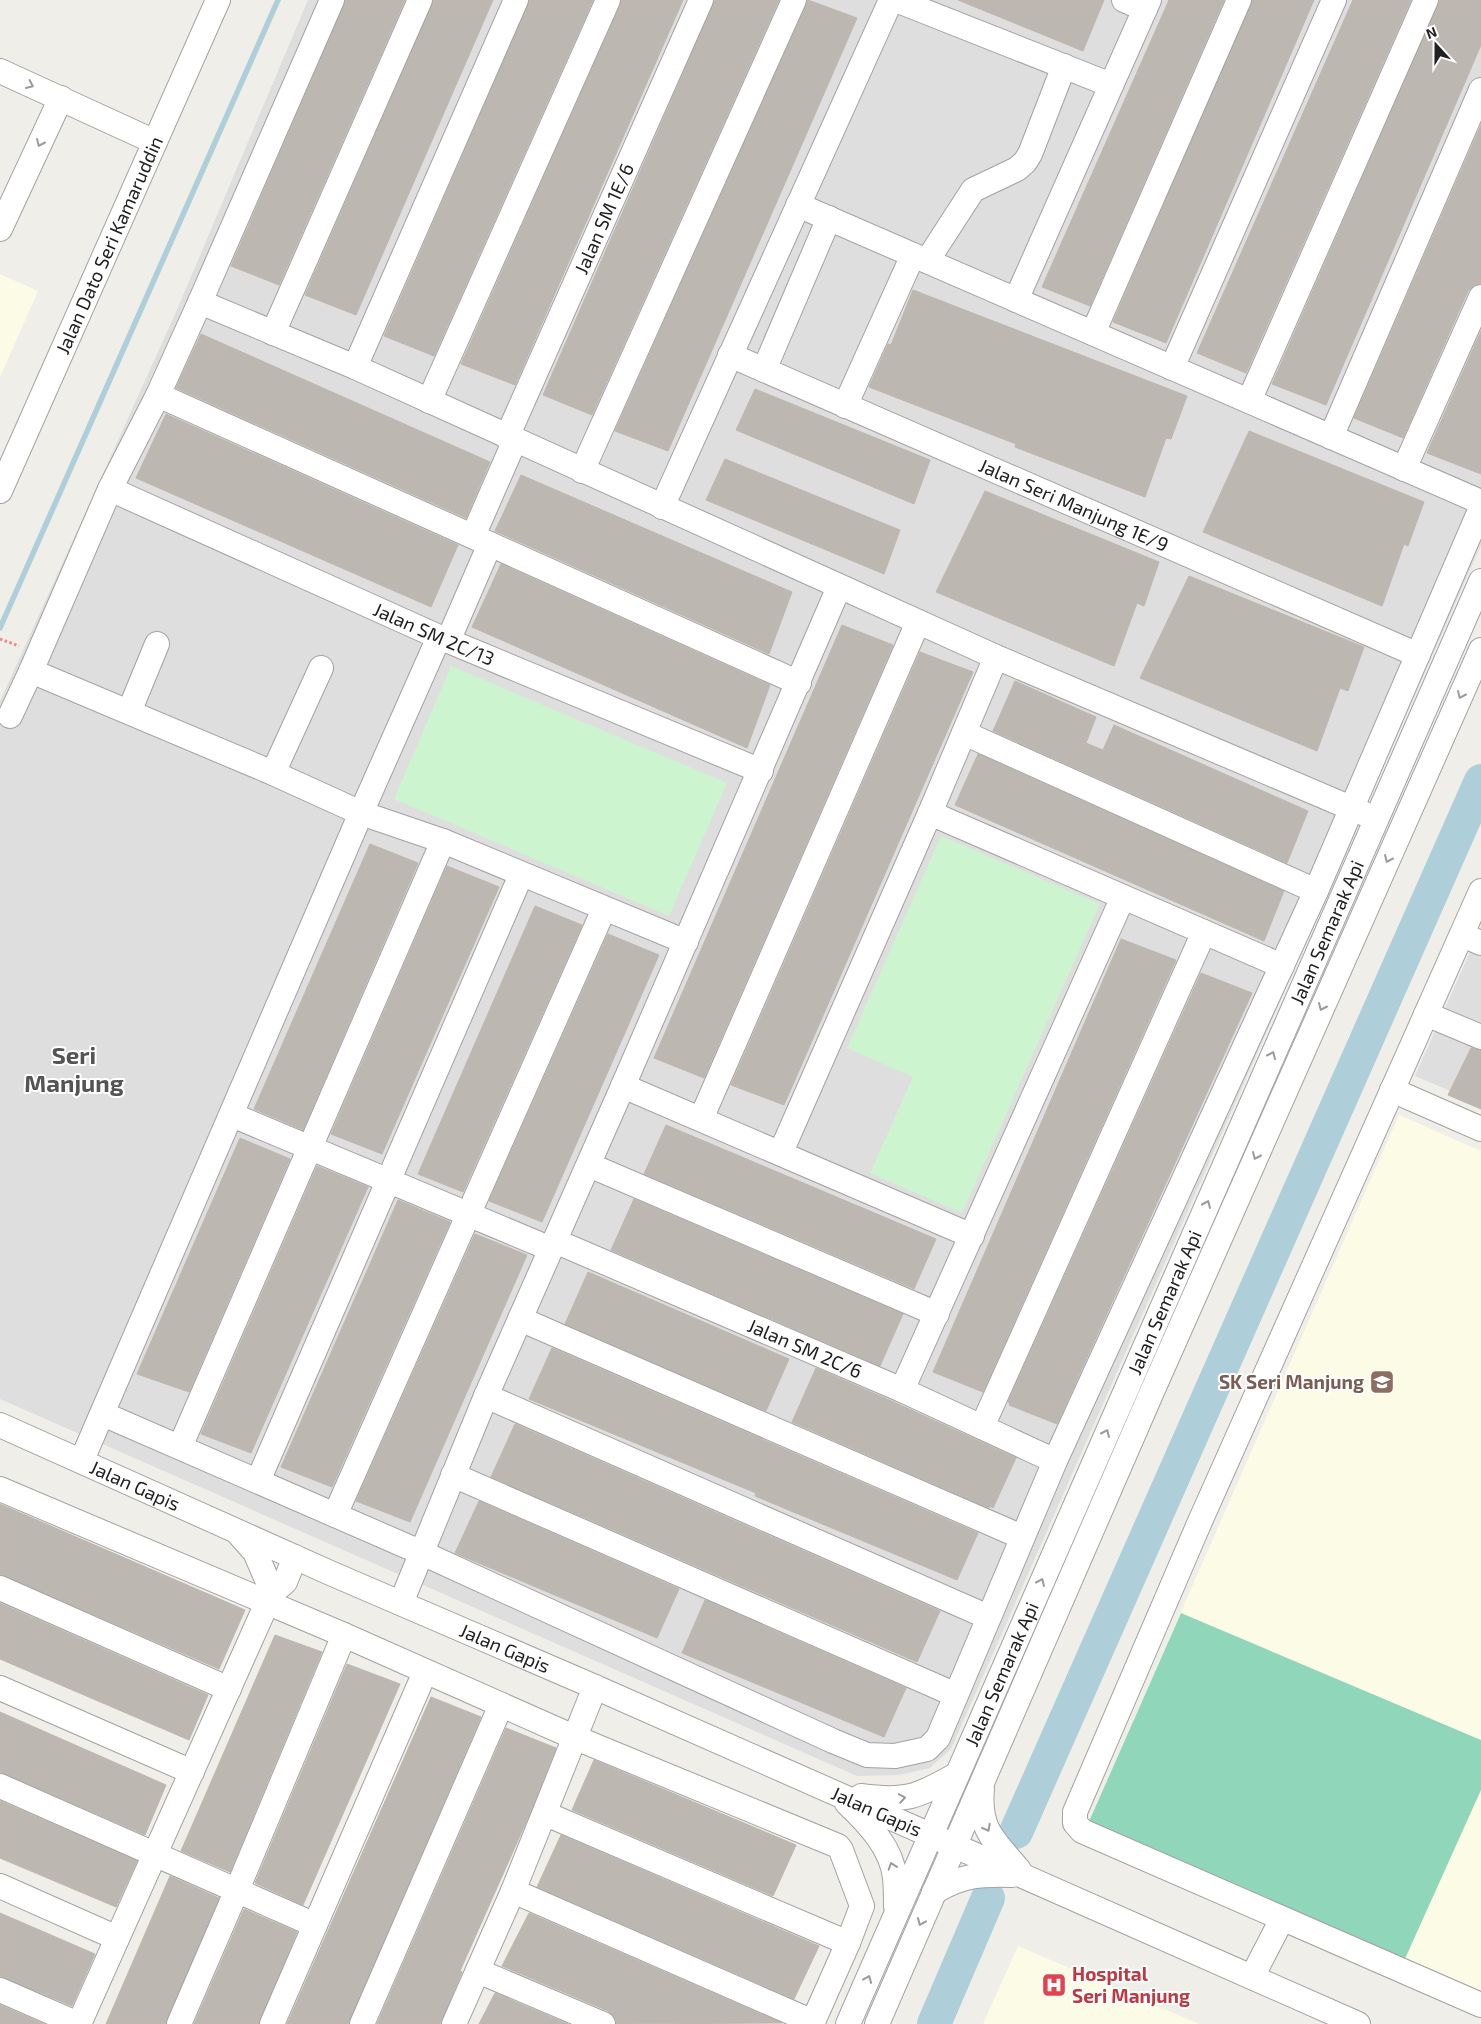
<svg xmlns="http://www.w3.org/2000/svg" width="1481" height="2024" font-family="'Exo 2',sans-serif">
  <style>
    .residential { fill: #dfdede }
    .education { fill: #fcfce6 }
    .park { fill: #ccf4cf }
    .pitch { fill: #90d6bb }
    .lines { fill: none; stroke-linecap: round; stroke-linejoin: round }
    .stream { stroke: #aecfd9; stroke-width: 5.5 }
    .river { stroke: #aecfd9; stroke-width: 34 }
    .building { fill: #bdb7b2; stroke: #c1b5ad }
    .minor-casing { stroke: #a2a2a2; stroke-width: 26 }
    .path { stroke: #eb8a7f; stroke-width: 3; stroke-dasharray: 2.5 2.5; stroke-linecap: butt }
    .minor { stroke: #fff; stroke-width: 24 }
    .oneway { stroke: #9b9b9b }
    .labels { text-anchor: middle; stroke-width: 4; stroke-linejoin: round; paint-order: stroke }
    .street-label { font-size: 19px; fill: #212121; stroke: #fff }
    .education-label { font-size: 19px; font-weight: bold; fill: #785e54; stroke: #fff; text-anchor: end }
    .health-label { font-size: 19px; font-weight: bold; fill: #be3a42; stroke: #fff; text-anchor: start }
    .district-label { font-size: 24px; font-weight: bold; fill: #545454; stroke: #fff }
  </style>
  <rect width="100%" height="100%" fill="#f0eee9"/>
  <path class="residential" d="M 308,0 L 1481,0 L 1481,545 L 951,1749 L 930,1768 L 899,1775 L 857,1776 L 0,1399 L 0,701 L 176,312 Z
    M 1481,927 L 1481,1104 L 1415,1076 Z"/>
  <path class="education" d="M 0,274 L 38,291 L 0,377 Z
    M 1399,1115 L 1481,1151 L 1481,1994 L 1087,1826 Z
    M 1018,1946 L 1199,2024 L 983,2024 Z"/>
  <path class="park" d="M 451,666 L 727,783 L 669,916 L 394,799 Z
    M 941,836 L 1100,904 L 962,1213 L 870,1173 L 913,1077 L 847,1048 Z"/>
  <path class="pitch" d="M 1181,1613 L 1481,1740 L 1481,1790 L 1404,1961 L 1087,1826 Z"/>
  <g class="lines">
    <path class="stream" d="M 0,628 L 278,0"/>
    <path class="river" d="M 1016,1832 L 1481,781
      M 934,2024 L 988,1898"/>
  </g>
  <path class="building" d="M 346,0 L 405,0 L 279,285 L 231,266 Z
    M 434,0 L 493,0 L 356,315 L 305,295 Z
    M 530,0 L 593,0 L 434,356 L 384,336 Z
    M 622,0 L 683,0 L 515,385 L 461,364 Z
    M 715,0 L 779,0 L 592,415 L 543,395 Z
    M 808,0 L 857,18 L 668,451 L 615,431 Z
    M 958,0 L 1104,0 L 1083,51 Z
    M 1169,0 L 1224,0 L 1090,306 L 1042,287 Z
    M 1252,0 L 1314,0 L 1166,343 L 1113,322 Z
    M 1353,0 L 1411,0 L 1246,373 L 1197,353 Z
    M 1440,0 L 1481,0 L 1481,45 L 1326,405 L 1272,384 Z
    M 1481,125 L 1481,283 L 1473,286 L 1468,291 L 1403,438 L 1354,418 Z
    M 913,290 L 1187,396 L 1171,439 L 1166,438 L 1145,497 L 1015,447 L 1016,444 L 869,387 L 888,344 L 891,345 Z
    M 1481,331 L 1481,474 L 1427,453 Z
    M 201,334 L 490,462 L 466,518 L 176,388 Z
    M 755,389 L 930,460 L 914,504 L 736,430 Z
    M 166,414 L 458,545 L 431,607 L 136,478 Z
    M 1249,431 L 1424,502 L 1408,546 L 1404,544 L 1382,606 L 1203,532 Z
    M 725,459 L 900,530 L 884,574 L 706,500 Z
    M 521,475 L 792,592 L 769,654 L 495,531 Z
    M 985,491 L 1159,562 L 1144,606 L 1137,603 L 1114,666 L 936,592 Z
    M 501,564 L 770,685 L 747,748 L 472,627 Z
    M 1189,576 L 1364,647 L 1348,691 L 1340,688 L 1317,751 L 1140,678 Z
    M 842,625 L 893,645 L 704,1078 L 654,1058 Z
    M 920,652 L 973,672 L 784,1105 L 731,1085 Z
    M 1015,681 L 1096,717 L 1086,743 L 1103,750 L 1114,725 L 1308,811 L 1287,863 L 993,731 Z
    M 978,754 L 1284,891 L 1264,941 L 955,805 Z
    M 370,844 L 418,863 L 303,1130 L 254,1109 Z
    M 447,866 L 499,887 L 382,1154 L 331,1134 Z
    M 535,906 L 582,925 L 463,1192 L 418,1174 Z
    M 608,934 L 659,955 L 542,1222 L 489,1201 Z
    M 1121,939 L 1176,960 L 983,1392 L 933,1372 Z
    M 1201,973 L 1252,993 L 1057,1424 L 1009,1405 L 1010,1403 L 1008,1402 Z
    M 1471,1048 L 1481,1050 L 1481,1109 L 1448,1095 Z
    M 666,1125 L 936,1239 L 914,1289 L 644,1174 Z
    M 240,1138 L 290,1159 L 189,1392 L 137,1374 Z
    M 317,1166 L 368,1187 L 251,1453 L 201,1434 Z
    M 634,1199 L 903,1314 L 880,1366 L 611,1250 Z
    M 398,1200 L 450,1222 L 332,1487 L 281,1467 Z
    M 475,1234 L 527,1255 L 410,1522 L 356,1501 Z
    M 588,1272 L 789,1359 L 766,1411 L 565,1324 Z
    M 552,1348 L 978,1533 L 957,1580 L 755,1496 L 756,1493 L 529,1399 Z
    M 816,1368 L 896,1403 L 1016,1458 L 993,1508 L 990,1506 L 989,1508 L 792,1422 Z
    M 515,1424 L 940,1611 L 917,1662 L 491,1477 Z
    M 479,1501 L 679,1589 L 657,1638 L 455,1553 Z
    M 0,1504 L 245,1610 L 219,1669 L 0,1574 Z
    M 705,1600 L 906,1688 L 884,1737 L 682,1653 Z
    M 0,1603 L 208,1695 L 189,1740 L 0,1659 Z
    M 275,1635 L 322,1652 L 230,1872 L 181,1851 Z
    M 347,1664 L 400,1684 L 303,1905 L 255,1883 Z
    M 431,1697 L 481,1717 L 348,2024 L 287,2024 Z
    M 0,1712 L 166,1785 L 145,1835 L 0,1772 Z
    M 506,1728 L 556,1748 L 531,1811 L 460,1971 L 462,1972 L 440,2024 L 377,2024 Z
    M 594,1760 L 796,1845 L 773,1896 L 572,1810 Z
    M 0,1801 L 137,1861 L 116,1907 L 0,1858 Z
    M 561,1835 L 819,1946 L 794,1999 L 537,1887 Z
    M 170,1876 L 219,1898 L 166,2024 L 106,2024 Z
    M 244,1909 L 297,1932 L 259,2024 L 194,2024 Z
    M 0,1913 L 95,1954 L 72,2006 L 0,1976 Z
    M 529,1913 L 782,2023 L 616,2024 L 614,2016 L 608,2011 L 502,1966 Z
    M 495,1993 L 568,2024 L 479,2024 Z
    M 0,2005 L 44,2024 L 0,2024 Z"/>
  <g class="lines">
    <defs>
      <g id="minor">
        <path d="M 896,0 L 1111,85"/>
        <path d="M 1124,0 L 1145,9"/>
        <path d="M 0,71 L 155,142"/>
        <path d="M 798,205 L 1481,502"/>
        <path d="M 0,229 L 61,98"/>
        <path d="M 927,261 L 973,190 L 1017,169 L 1025,162 L 1030,154 L 1064,66"/>
        <path d="M 1016,300 L 1149,0"/>
        <path d="M 200,302 L 355,367 L 996,657 L 1365,814"/>
        <path d="M 273,333 L 420,0"/>
        <path d="M 1093,333 L 1239,0"/>
        <path id="s1" d="M 730,355 L 1418,655"/>
        <path d="M 355,367 L 516,0"/>
        <path d="M 1172,368 L 1334,0"/>
        <path d="M 764,370 L 829,218"/>
        <path d="M 158,395 L 799,683"/>
        <path d="M 429,401 L 608,0"/>
        <path d="M 1249,401 L 1426,0"/>
        <path d="M 845,406 L 913,255"/>
        <path id="s2" d="M 507,437 L 701,0"/>
        <path d="M 1331,437 L 1481,90"/>
        <path d="M 1404,469 L 1481,297"/>
        <path d="M 582,471 L 794,0"/>
        <path id="s3" d="M 110,489 L 439,637 L 761,771"/>
        <path id="s4" d="M 0,491 L 218,0"/>
        <path d="M 662,507 L 891,0"/>
        <path d="M 473,536 L 515,440"/>
        <path d="M 448,641 L 490,544"/>
        <path d="M 31,671 L 273,773 L 361,813 L 443,841 L 686,942"/>
        <path d="M 129,712 L 157,644"/>
        <path d="M 10,716 L 31,671 L 110,489 L 158,395 L 200,302 L 332,0"/>
        <path d="M 964,733 L 1316,891"/>
        <path d="M 273,773 L 321,668"/>
        <path d="M 930,813 L 1282,966"/>
        <path d="M 1481,891 L 1198,1526 L 1075,1812 L 1075,1823 L 1082,1831 L 1481,2005"/>
        <path d="M 1462,935 L 1481,943"/>
        <path d="M 1426,1014 L 1481,1037"/>
        <path d="M 623,1086 L 972,1236"/>
        <path d="M 1392,1090 L 1481,1129"/>
        <path d="M 232,1115 L 551,1249"/>
        <path d="M 701,1119 L 918,622"/>
        <path d="M 781,1152 L 930,813 L 996,657"/>
        <path d="M 589,1165 L 937,1314"/>
        <path id="s5" d="M 555,1241 L 902,1390 L 1055,1461"/>
        <path d="M 520,1319 L 1022,1537"/>
        <path d="M 902,1390 L 1123,897"/>
        <path d="M 486,1396 L 988,1617"/>
        <path d="M 103,1414 L 420,1552 L 833,1741 L 867,1755 L 895,1756 L 927,1749 L 938,1738 L 1055,1461 L 1316,891 L 1481,508"/>
        <path id="s6" d="M 0,1425 L 328,1572 L 595,1687 L 1358,2024"/>
        <path d="M 982,1427 L 1204,932"/>
        <path d="M 180,1447 L 443,841"/>
        <path d="M 82,1460 L 361,813 L 439,637"/>
        <path d="M 453,1475 L 956,1695"/>
        <path d="M 258,1481 L 521,875"/>
        <path d="M 0,1489 L 344,1635 L 576,1738 L 838,1846 L 841,1850 L 862,1906 L 848,1943 L 812,2024"/>
        <path d="M 335,1515 L 604,909"/>
        <path d="M 238,1533 L 255,1552 L 268,1582"/>
        <path d="M 0,1588 L 229,1689"/>
        <path d="M 401,1603 L 486,1396 L 623,1086 L 839,587"/>
        <path d="M 0,1688 L 192,1772"/>
        <path d="M 0,1786 L 315,1925"/>
        <path d="M 982,1789 C 978,1830 995,1841 1019,1870"/>
        <path d="M 861,1796 C 906,1802 917,1797 956,1775"/>
        <path d="M 847,1803 C 868,1823 892,1848 895,1878 C 896,1888 896,1897 896,1906"/>
        <path d="M 546,1814 L 848,1943"/>
        <path d="M 0,1886 L 117,1938"/>
        <path d="M 513,1891 L 813,2022"/>
        <path d="M 934,1892 C 962,1875 980,1874 1012,1875"/>
        <path d="M 478,1971 L 603,2024"/>
        <path d="M 1252,1977 L 1282,1919"/>
        <path d="M 0,1990 L 78,2024"/>
        <path d="M 79,2024 L 271,1594 L 285,1582 L 295,1557"/>
        <path d="M 179,2024 L 237,1890 L 344,1635"/>
        <path d="M 272,2024 L 425,1672"/>
        <path d="M 362,2024 L 501,1705"/>
        <path d="M 454,2024 L 513,1891 L 595,1687"/>
        <path id="s7" d="M 848,2024 L 1481,581"/>
        <path d="M 877,2024 L 1151,1394 L 1481,650"/>
      </g>
    </defs>
    <use href="#minor" class="minor-casing"/>
    <path class="path" d="M 0,639 L 19,646"/>
    <use href="#minor" class="minor"/>
  </g>
  <defs><path id="oneway-chevron" d="M-2-3.5L2.5 0L-2 3.5" fill="none" stroke-width="1.6" stroke-linecap="round" stroke-linejoin="round" transform="scale(1.25)"/></defs>
  <g class="oneway">
    <use href="#oneway-chevron" transform="translate(30 85) rotate(25)"/>
    <use href="#oneway-chevron" transform="translate(40 143) rotate(114)"/>
    <use href="#oneway-chevron" transform="translate(1461 695) rotate(114)"/>
    <use href="#oneway-chevron" transform="translate(1388 859) rotate(114)"/>
    <use href="#oneway-chevron" transform="translate(1322 1007) rotate(114)"/>
    <use href="#oneway-chevron" transform="translate(1272 1055) rotate(-66)"/>
    <use href="#oneway-chevron" transform="translate(1256 1156) rotate(114)"/>
    <use href="#oneway-chevron" transform="translate(1207 1204) rotate(-66)"/>
    <use href="#oneway-chevron" transform="translate(1106 1433) rotate(-66)"/>
    <use href="#oneway-chevron" transform="translate(1041 1582) rotate(-66)"/>
    <use href="#oneway-chevron" transform="translate(902 1798) rotate(-9)"/>
    <use href="#oneway-chevron" transform="translate(987 1828) rotate(62)"/>
    <use href="#oneway-chevron" transform="translate(892 1866) rotate(-109)"/>
    <use href="#oneway-chevron" transform="translate(921 1922) rotate(113)"/>
    <use href="#oneway-chevron" transform="translate(868 1979) rotate(-67)"/>
  </g>
  <defs>
    <symbol id="school-square" viewBox="-11 -11 22 22"><rect x="-9" y="-9" width="18" height="18" rx="4" fill="#8d6e63" stroke="#fff"/><path d="M0-5L7-2L0 1L-7-2ZM-4 1L0 2.5L4 1V4Q0 6-4 4Z" fill="#fff"/></symbol>
    <symbol id="hospital-square" viewBox="-11 -11 22 22"><rect x="-9" y="-9" width="18" height="18" rx="4" fill="#e0444e" stroke="#fff"/><path d="M-5-5h3v3.5h4V-5h3V5h-3V1.5h-4V5h-3Z" fill="#fff"/></symbol>
  </defs>
  <g fill-rule="evenodd">
    <use href="#school-square" x="1368" y="1368" width="28" height="28"/>
    <use href="#hospital-square" x="1040" y="1971" width="28" height="28"/>
  </g>
  <g class="labels">
    <g class="street-label">
      <text dy="7" stroke="none"><textPath href="#s2" startOffset="239">Jalan SM 1E/6</textPath></text>
      <text dy="7" stroke="none"><textPath href="#s4" startOffset="269">Jalan Dato Seri Kamaruddin</textPath></text>
      <text dy="7" stroke="none"><textPath href="#s1" startOffset="375">Jalan Seri Manjung 1E/9</textPath></text>
      <text dy="7" stroke="none"><textPath href="#s3" startOffset="355">Jalan SM 2C/13</textPath></text>
      <text dy="7" stroke="none"><textPath href="#s7" startOffset="1192">Jalan Semarak Api</textPath></text>
      <text dy="7" stroke="none"><textPath href="#s7" startOffset="788">Jalan Semarak Api</textPath></text>
      <text dy="7" stroke="none"><textPath href="#s5" startOffset="272">Jalan SM 2C/6</textPath></text>
      <text dy="7" stroke="none"><textPath href="#s6" startOffset="148">Jalan Gapis</textPath></text>
      <text dy="7" stroke="none"><textPath href="#s6" startOffset="552">Jalan Gapis</textPath></text>
      <text dy="7" stroke="none"><textPath href="#s7" startOffset="382">Jalan Semarak Api</textPath></text>
      <text dy="7" stroke="none"><textPath href="#s6" startOffset="958">Jalan Gapis</textPath></text>
    </g>
    <g class="education-label">
      <text x="1364" y="1389">SK Seri Manjung</text>
    </g>
    <g class="health-label">
      <text x="1072" y="1981">Hospital<tspan x="1072" dy="22">Seri Manjung</tspan></text>
    </g>
    <g class="district-label">
      <text x="74" y="1064">Seri<tspan x="74" dy="28">Manjung</tspan></text>
    </g>
  </g>
  <g transform="translate(1436 45) rotate(339)" stroke="#ffffff" stroke-width="4" paint-order="stroke">
  <path d="M0-4L9 19L0 12L-9 19Z" fill="#212121"/>
  <text y="-8" font-size="14" font-weight="bold" text-anchor="middle" fill="#212121">N</text>
  </g>
</svg>
